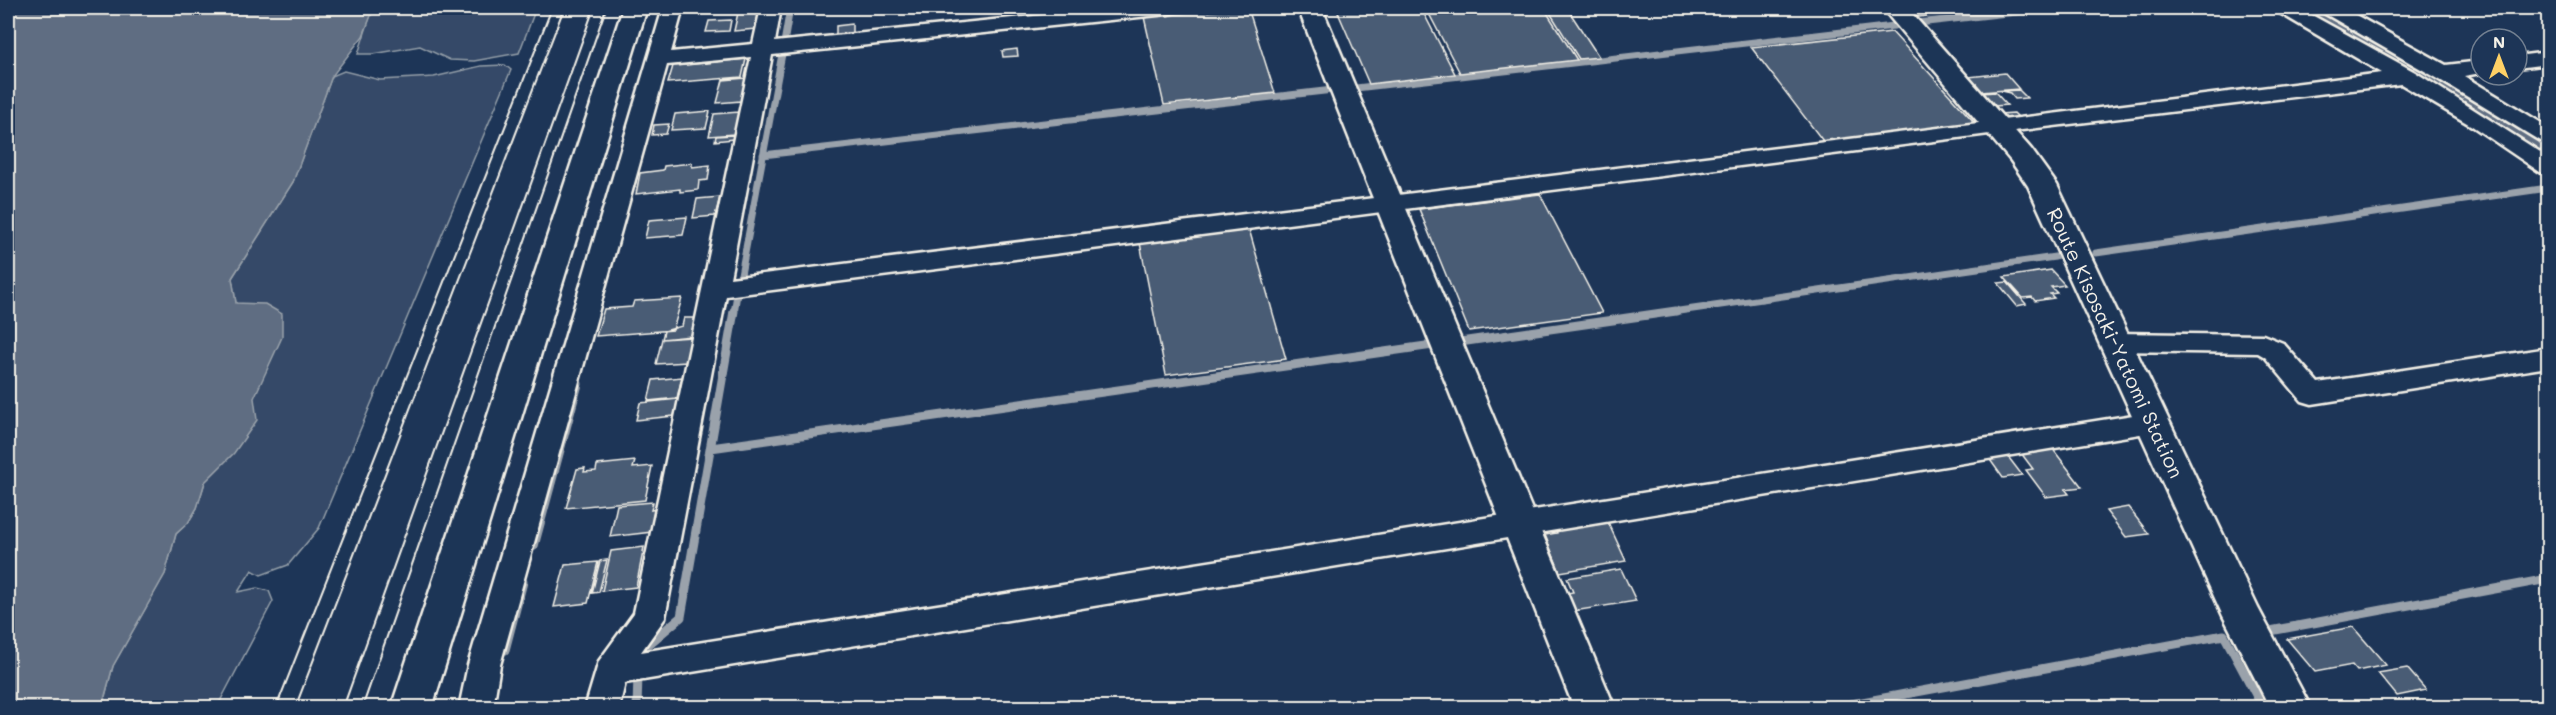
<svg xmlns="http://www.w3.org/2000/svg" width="2556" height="715" font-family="Mali,sans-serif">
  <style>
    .green { fill: #354a67; stroke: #949ea8; stroke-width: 1.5 }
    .water { fill: #5e6d82; stroke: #9aa2ab; stroke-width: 1.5 }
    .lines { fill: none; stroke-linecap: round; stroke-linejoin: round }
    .stream-far1 { stroke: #9aa2ab; stroke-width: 7 }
    .stream { stroke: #9aa2ab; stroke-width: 9 }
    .building { fill: #485b74; stroke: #f4f1e8; stroke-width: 1.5 }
    .lane-casing { stroke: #f4f1e8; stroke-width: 4 }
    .street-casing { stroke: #f4f1e8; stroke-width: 5 }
    .secondary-casing { stroke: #f4f1e8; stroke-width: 5 }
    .lane { fill: #1d3557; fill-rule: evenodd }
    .street { fill: #1d3557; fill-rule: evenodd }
    .secondary { fill: #1d3557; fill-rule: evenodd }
    .labels { text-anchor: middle; stroke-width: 5; stroke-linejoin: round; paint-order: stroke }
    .street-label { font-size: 20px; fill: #f4f1e8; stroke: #1d3557 }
  </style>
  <rect width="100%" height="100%" fill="#1d3557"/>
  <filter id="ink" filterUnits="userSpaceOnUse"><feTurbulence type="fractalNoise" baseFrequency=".0167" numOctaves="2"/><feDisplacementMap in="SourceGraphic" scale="12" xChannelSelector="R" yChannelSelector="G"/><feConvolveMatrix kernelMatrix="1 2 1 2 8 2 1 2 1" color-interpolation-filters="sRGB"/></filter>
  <g filter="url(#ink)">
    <path class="green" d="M 373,8 L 536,8 L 519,53 L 474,61 L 450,60 L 420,46 L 373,54 L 358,54 Z
      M 505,65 L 511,70 L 319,528 L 288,565 L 261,575 L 252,570 L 238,592 L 257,588 L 269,591 L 273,601 L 217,707 L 102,708 L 113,666 L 165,574 L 176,534 L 188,522 L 197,508 L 205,482 L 236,303 L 232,278 L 293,182 L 332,76 L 344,71 L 380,80 L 434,77 L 481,66 Z"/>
    <path class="water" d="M 8,8 L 374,8 L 363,36 L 332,76 L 293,182 L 232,278 L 236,303 L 265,304 L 282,314 L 282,337 L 254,398 L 257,420 L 234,453 L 205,482 L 197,508 L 188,523 L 176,534 L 165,574 L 113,666 L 102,707 L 8,707 Z
      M 2299,8 L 2320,8 L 2428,68 L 2548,141 L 2548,156 L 2492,119 Z"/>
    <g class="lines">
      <path class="stream-far1" d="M 1918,23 L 2052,8
        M 784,43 L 790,8
        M 1356,88 L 1894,26
        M 763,155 L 1333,90
        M 2096,253 L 2548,188
        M 740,280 L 782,54
        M 734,313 L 737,294
        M 1665,313 L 2055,257"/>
      <path class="stream" d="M 1453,343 L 1676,311
        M 711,448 L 1440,344
        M 534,546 L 578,384
        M 2270,631 L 2548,579
        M 505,650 L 523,582
        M 639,659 L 644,648 L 681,617 L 734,311
        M 637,708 L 638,675
        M 1830,708 L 2224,635 L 2263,708"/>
    </g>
    <path class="building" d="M 739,8 L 760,8 L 756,29 L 734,31 Z
      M 1248,8 L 1275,93 L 1164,105 L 1144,17 Z
      M 1336,8 L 1421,8 L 1455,74 L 1369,84 Z
      M 1426,8 L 1544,8 L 1577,60 L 1460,73 Z
      M 1547,8 L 1567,8 L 1599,57 L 1579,59 Z
      M 1910,8 L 1997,8 L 1919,17 Z
      M 731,20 L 729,31 L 706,32 L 709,21 Z
      M 852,24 L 852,34 L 836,36 L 836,26 Z
      M 1892,32 L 1975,123 L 1823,141 L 1751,47 Z
      M 1017,49 L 1018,56 L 1003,57 L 1002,51 Z
      M 746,59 L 742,77 L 668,83 L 673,66 Z
      M 2005,73 L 2019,89 L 1981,92 L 1968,77 Z
      M 746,78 L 741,101 L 717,103 L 723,80 Z
      M 2019,90 L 2027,98 L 2015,99 L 2010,93 L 2001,91 Z
      M 1995,92 L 2007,105 L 1994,106 L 1982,93 Z
      M 710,111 L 706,128 L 671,130 L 675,114 Z
      M 739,112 L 734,134 L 709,136 L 714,114 Z
      M 2014,113 L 2019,118 L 2005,120 L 2000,114 Z
      M 669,124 L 666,134 L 652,135 L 654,125 Z
      M 734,135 L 733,139 L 715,141 L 716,136 Z
      M 692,163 L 692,167 L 710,165 L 708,180 L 699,181 L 698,190 L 680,192 L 680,189 L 636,194 L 640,173 L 663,170 L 664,166 Z
      M 1540,194 L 1602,313 L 1469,331 L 1419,209 Z
      M 720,197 L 715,216 L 693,218 L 697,199 Z
      M 687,217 L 683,235 L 645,238 L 649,220 Z
      M 1249,229 L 1286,359 L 1166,375 L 1140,243 Z
      M 2051,270 L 2065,285 L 2051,287 L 2057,293 L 2050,294 L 2054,298 L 2035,301 L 2032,297 L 2023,298 L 2004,277 Z
      M 2007,282 L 2026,304 L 2017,306 L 1998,283 Z
      M 682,298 L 673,330 L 596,336 L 604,309 L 632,307 L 634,301 Z
      M 684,318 L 696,318 L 692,336 L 662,339 L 664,331 L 682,326 Z
      M 692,337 L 687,362 L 656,364 L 662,339 Z
      M 682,377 L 677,398 L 648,401 L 653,380 Z
      M 678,399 L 674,416 L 636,420 L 640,403 Z
      M 2052,448 L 2082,487 L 2065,489 L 2069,494 L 2046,497 L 2026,470 L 2033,469 L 2021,453 Z
      M 2006,454 L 2022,475 L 2003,478 L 1988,457 Z
      M 635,461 L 633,468 L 652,466 L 645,500 L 566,508 L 577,469 L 585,468 L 584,472 L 596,471 L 597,465 Z
      M 653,502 L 651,510 L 657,509 L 652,532 L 610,537 L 617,505 Z
      M 2128,507 L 2149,534 L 2126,537 L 2106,511 Z
      M 1606,518 L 1626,561 L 1560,572 L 1545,535 L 1557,533 L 1555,526 Z
      M 644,547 L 636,587 L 602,591 L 611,551 Z
      M 607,560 L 599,592 L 592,593 L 600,561 Z
      M 598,562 L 588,603 L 554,607 L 565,565 Z
      M 1621,569 L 1636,601 L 1574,611 L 1567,593 L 1573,592 L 1567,578 Z
      M 2353,627 L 2386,665 L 2357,671 L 2352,665 L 2315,672 L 2287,639 Z
      M 2407,668 L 2426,690 L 2397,696 L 2378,673 Z"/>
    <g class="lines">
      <defs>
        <path id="lane" d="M 553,8 L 563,8 L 294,708 L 277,708 Z
          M 595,8 L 605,8 L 361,708 L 344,708 Z"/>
        <path id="street" d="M 663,8 L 683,8 L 671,52 L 753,44 L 761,8 L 781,8 L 775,42 L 1113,8 L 1178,8 L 1175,12 L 1168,14 L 772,55 L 730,278 L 2382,73 L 2278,12 L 2275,8 L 2299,8 L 2415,72 L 2548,157 L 2548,174 L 2540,172 L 2472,126 L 2401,84 L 1997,133 L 726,296 L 665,618 L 641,652 L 2152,412 L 2162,415 L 2166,422 L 2162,429 L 2152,432 L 625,683 L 619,708 L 585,708 L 599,661 L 634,613 L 751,57 L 667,65 L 500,665 L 493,708 L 459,708 L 468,665 Z
          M 2319,8 L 2343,8 L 2446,65 L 2481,61 L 2481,73 L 2464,76 L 2548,127 L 2548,143 L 2540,141 L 2435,77 L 2322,12 Z
          M 2548,52 L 2548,64 L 2517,68 L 2517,56 Z
          M 2115,333 L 2263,335 L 2283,343 L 2318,383 L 2548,348 L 2548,367 L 2312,404 L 2302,401 L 2265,357 L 2258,353 L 2115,351 L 2106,349 L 2102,342 L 2106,335 Z"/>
        <path id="secondary" d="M 623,8 L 647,8 L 432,708 L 391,708 Z
          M 1298,8 L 1322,8 L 1615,708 L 1574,708 Z
          M 1882,8 L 1907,8 L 2031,149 L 2057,185 L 2258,608 L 2311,708 L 2270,708 L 2223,616 L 2028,186 L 2011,161 Z"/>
      </defs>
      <use href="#lane" class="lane-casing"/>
      <use href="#street" class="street-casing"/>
      <use href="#secondary" class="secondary-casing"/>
      <use href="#lane" class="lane"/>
      <use href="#street" class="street"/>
      <use href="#secondary" class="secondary"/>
    </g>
  </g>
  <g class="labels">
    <g class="street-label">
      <text transform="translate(2115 343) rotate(65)" y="7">Route Kisosaki-Yatomi Station</text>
    </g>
  </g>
  <rect width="2556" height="715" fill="none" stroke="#1d3557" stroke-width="30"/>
  <rect x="15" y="15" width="2526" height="685" fill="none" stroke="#f4f1e8" stroke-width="2" filter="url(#ink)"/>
  <g transform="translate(2499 57)"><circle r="28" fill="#1d3557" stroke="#738091" stroke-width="1.5"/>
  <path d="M0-4.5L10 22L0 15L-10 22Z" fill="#ffd166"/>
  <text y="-9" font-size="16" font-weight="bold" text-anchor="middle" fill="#f4f1e8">N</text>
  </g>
</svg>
